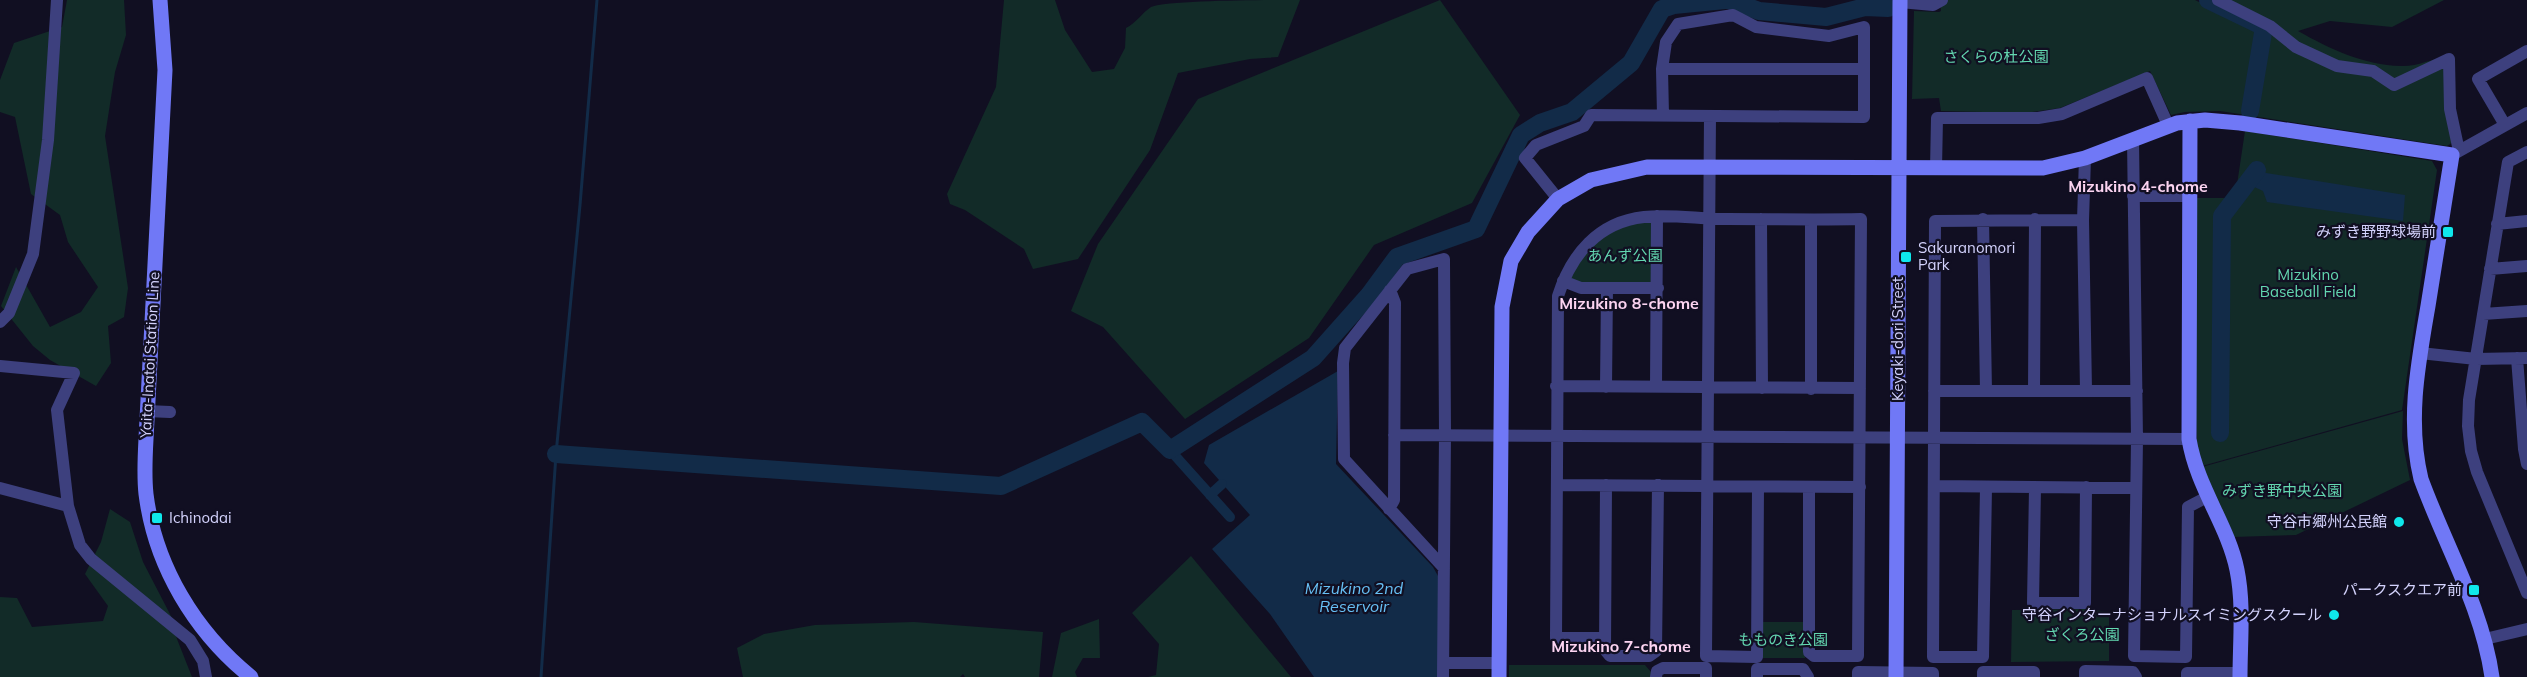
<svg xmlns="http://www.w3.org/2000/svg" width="2527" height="677" font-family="Mulish,'Noto Sans JP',sans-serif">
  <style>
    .green { fill: #122b28 }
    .water { fill: #122b48 }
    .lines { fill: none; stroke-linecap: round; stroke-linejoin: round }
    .stream { stroke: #122b48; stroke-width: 3 }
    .canal { stroke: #122b48; stroke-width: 10 }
    .river { stroke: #122b48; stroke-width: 18 }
    .street { stroke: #3d407e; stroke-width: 12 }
    .secondary { stroke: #7078f6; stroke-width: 15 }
    .poi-dot { fill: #0fe8ec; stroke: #110f22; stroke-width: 2 }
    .labels { text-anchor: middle; stroke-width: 4.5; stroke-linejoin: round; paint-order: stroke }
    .park-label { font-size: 15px; fill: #63d7b0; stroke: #110f22 }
    .poi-label { font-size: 15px; fill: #d3d2fc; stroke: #110f22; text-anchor: end }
    .street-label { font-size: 15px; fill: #d3d2fc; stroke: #110f22 }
    .neighbourhood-label { font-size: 16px; font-weight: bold; fill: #fcd4f1; stroke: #110f22 }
    .water-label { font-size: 16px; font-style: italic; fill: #67c0f5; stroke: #110f22 }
  </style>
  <rect width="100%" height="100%" fill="#110f22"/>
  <path class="green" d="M 67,0 L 124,0 L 126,35 L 115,72 L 105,136 L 128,288 L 124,317 L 108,326 L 111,363 L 96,386 L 50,360 L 33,346 L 1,306 L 16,267 L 50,327 L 81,312 L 98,287 L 68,242 L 60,215 L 31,194 L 15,117 L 0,112 L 0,80 L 14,43 L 62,27 Z
    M 1004,0 L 1055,0 L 1065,30 L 1092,72 L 1114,69 L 1125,48 L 1126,28 C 1136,23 1142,13 1151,7 C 1169,0 1272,0 1300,0 L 1278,57 L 1250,59 L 1178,73 L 1150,150 L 1078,259 L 1033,269 L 1024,249 L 965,210 L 950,204 L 947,194 L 996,87 Z
    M 1440,0 L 1520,115 L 1472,203 L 1374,245 L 1309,338 L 1185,419 L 1103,327 L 1071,311 L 1098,244 L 1198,99 Z
    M 1940,0 L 2195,0 L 2199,2 L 2213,0 L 2444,0 L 2392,27 L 2330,21 L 2298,31 C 2330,49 2364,65 2401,66 C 2415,67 2433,59 2447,56 L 2453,142 L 2447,146 L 2220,111 L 2185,112 L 2171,115 L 2150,71 L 2060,108 L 2025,113 L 1941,111 L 1939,98 L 1912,99 L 1914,11 L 1939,12 L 1941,11 Z
    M 2245,131 L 2432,161 L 2437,170 L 2402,410 L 2202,466 L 2197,445 L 2196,418 L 2196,198 L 2235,198 Z
    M 1650,220 L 1653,225 L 1654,282 L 1581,284 L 1569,279 C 1589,240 1608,229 1650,220 Z
    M 2403,411 L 2402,439 L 2410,480 L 2296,535 L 2233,537 L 2202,467 Z
    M 110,509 L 130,522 L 143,562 L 172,618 L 177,639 L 192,677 L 0,677 L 0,597 L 17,598 L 32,627 L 103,621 L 108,606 L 85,574 L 101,542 Z
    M 1191,556 L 1291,677 L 1148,677 L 1156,675 L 1159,644 L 1132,613 Z
    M 2086,609 L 2109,612 L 2109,661 L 2011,662 L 2012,610 Z
    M 1099,619 L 1100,658 L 1083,658 L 1075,672 L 1077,677 L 1052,677 L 1061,633 Z
    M 914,622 L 1043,632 L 1039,677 L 965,677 L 963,674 L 960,677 L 743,677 L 737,648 L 764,634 L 815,625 Z
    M 1761,622 L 1805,622 L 1805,658 L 1761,658 Z
    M 1509,665 L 1645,665 L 1651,672 L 1651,677 L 1509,677 Z"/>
  <path class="water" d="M 2260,172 L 2405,195 L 2403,221 L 2267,202 L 2263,191 L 2250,185 Z
    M 1338,371 L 1336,464 L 1433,567 L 1438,576 L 1438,677 L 1314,677 L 1270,614 L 1212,549 L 1250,515 L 1204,463 L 1209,445 Z"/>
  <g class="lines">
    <path class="stream" d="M 541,677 L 556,454 L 580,205 L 597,0"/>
    <path class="canal" d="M 1170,450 L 1230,517
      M 1210,495 L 1222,484"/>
    <path class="river" d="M 1729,0 L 1759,11 L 1826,17 L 1865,7 L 1888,8
      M 2208,0 L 2264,27 L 2250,111
      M 2220,433 L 2222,216 L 2257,170
      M 556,454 L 1001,486 L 1142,422 L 1170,450 L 1313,358 L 1369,295 L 1397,257 L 1476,229 L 1521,135 L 1540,123 L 1572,112 L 1631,63 L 1662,9 L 1674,5 L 1725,0"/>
    <path class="street" d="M 2218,0 L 2270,26 L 2296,47 L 2337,66 L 2373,71 L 2394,85 L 2449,59 L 2450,109 L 2459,151
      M 1900,2 L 1933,5 L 1942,0
      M 1662,69 L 1864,69
      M 1710,116 L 1706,656 L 1757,657 L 1758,487
      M 2505,125 L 2478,79 L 2527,51
      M 2133,140 L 2137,439 L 2134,656 L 2186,657 L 2188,507 L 2207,497
      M 2527,152 L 2508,162 L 2469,400 L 2468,426 L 2471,451 L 2477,472 L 2527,593
      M 2452,155 L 2527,113
      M 2085,158 L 2083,220 L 2086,390
      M 1936,169 L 1937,118 L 2038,118 L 2062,114 L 2147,78 L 2168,125
      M 2133,196 L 2190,196
      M 1558,199 L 1525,158 L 1536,145 L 1584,126 L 1591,115 L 1864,117 L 1864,27 L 1829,36 L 1756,27 L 1733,15 L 1678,24 L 1666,42 L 1662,69 L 1663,115
      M 1761,219 L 1762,388
      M 1983,219 L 1986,391
      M 1811,220 L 1811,389
      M 2497,224 L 2527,221
      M 2490,269 L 2527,266
      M 1563,281 L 1581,288 L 1658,288
      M 2483,314 L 2527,311
      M 0,322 L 9,313 L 33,254 L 48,140 L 57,0
      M 2420,353 L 2476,359 L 2527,358
      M 2517,358 L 2524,449 L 2527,464
      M 0,366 L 74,373 L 57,410 L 68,506
      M 1556,386 L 1860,388
      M 1606,387 L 1607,288
      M 1656,387 L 1657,216
      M 1934,391 L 2137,391
      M 2034,391 L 2035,219
      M 147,411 L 170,412
      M 1394,435 L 2189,439
      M 1557,485 L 1860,487
      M 1606,485 L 1605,650 L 1610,656 L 1649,656 L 1656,651 L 1658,485
      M 1934,486 L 2136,488
      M 0,488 L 68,506 L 80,545 L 91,559 L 190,640 L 203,661 L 206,677
      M 1986,488 L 1983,657 L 1933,657 L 1935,221 L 2083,220
      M 2035,488 L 2033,603 L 2085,603 L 2086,487
      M 1389,509 L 1394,500 L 1395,303 L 1390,290
      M 1605,638 L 1556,638 L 1558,296 C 1571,255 1598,222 1644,217 C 1671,214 1699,219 1727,219 C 1771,219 1816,220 1861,219 L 1858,656 L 1814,656 L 1809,652 L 1809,487
      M 2485,639 L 2527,629
      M 1443,663 L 1500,663
      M 1443,677 L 1445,435 L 1444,259 L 1407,269 L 1345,348 L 1343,363 L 1344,459 L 1444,568
      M 1656,677 L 1657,671 L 1663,668 L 1706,668 L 1706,677
      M 1757,677 L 1757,669 L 1803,669 L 1808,677
      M 1858,677 L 1858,672 L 1933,673 L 1933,677
      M 1983,677 L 1983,672 L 2034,672 L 2034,677
      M 2085,677 L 2085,671 L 2133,672 L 2136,677
      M 2187,677 L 2187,673 L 2240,673"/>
    <path class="secondary" d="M 160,0 L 165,70 L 146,439 C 145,457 144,476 146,494 C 155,566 195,632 251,677
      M 2190,121 L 2189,439 C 2197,488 2228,525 2237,570 C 2244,604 2240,642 2240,677
      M 1499,677 L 1502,307 L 1511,261 L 1528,232 L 1558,199 L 1591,180 L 1647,167 L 2043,168 L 2085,158 L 2177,123 L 2205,120 L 2240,123 L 2452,155 C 2444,205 2436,255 2428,306 C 2418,364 2407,421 2421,479 C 2445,545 2482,607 2492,677
      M 1896,677 L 1900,0"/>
  </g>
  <g class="poi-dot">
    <rect x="2442" y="226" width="12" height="12" rx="3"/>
    <rect x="1900" y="251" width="12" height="12" rx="3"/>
    <rect x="151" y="512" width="12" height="12" rx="3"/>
    <circle cx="2399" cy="522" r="6"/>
    <rect x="2468" y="584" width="12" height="12" rx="3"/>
    <circle cx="2334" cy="615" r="6"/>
  </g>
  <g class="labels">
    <g class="park-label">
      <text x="1996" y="62">さくらの杜公園</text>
      <text x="1625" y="261">あんず公園</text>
      <text x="2308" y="280">Mizukino<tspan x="2308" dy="17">Baseball Field</tspan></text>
      <text x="2282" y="496">みずき野中央公園</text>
      <text x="2082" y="640">ざくろ公園</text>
      <text x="1783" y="645">もものき公園</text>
    </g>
    <g class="poi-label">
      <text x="2436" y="237">みずき野野球場前</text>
      <text x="1918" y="253" text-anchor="start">Sakuranomori<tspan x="1918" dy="17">Park</tspan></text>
      <text x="169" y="523" text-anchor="start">Ichinodai</text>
      <text x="2387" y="527">守谷市郷州公民館</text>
      <text x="2462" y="595">パークスクエア前</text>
      <text x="2322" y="620">守谷インターナショナルスイミングスクール</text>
    </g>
    <g class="street-label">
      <text transform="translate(1898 339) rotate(-90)" y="5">Keyaki-dori Street</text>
      <text transform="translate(150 355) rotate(-87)" y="5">Yaita-Inatoi Station Line</text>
    </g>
    <g class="neighbourhood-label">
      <text x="2138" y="192">Mizukino 4-chome</text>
      <text x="1629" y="309">Mizukino 8-chome</text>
      <text x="1621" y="652">Mizukino 7-chome</text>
    </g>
    <g class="water-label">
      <text x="1354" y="594">Mizukino 2nd<tspan x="1354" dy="18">Reservoir</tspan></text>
    </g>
  </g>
</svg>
